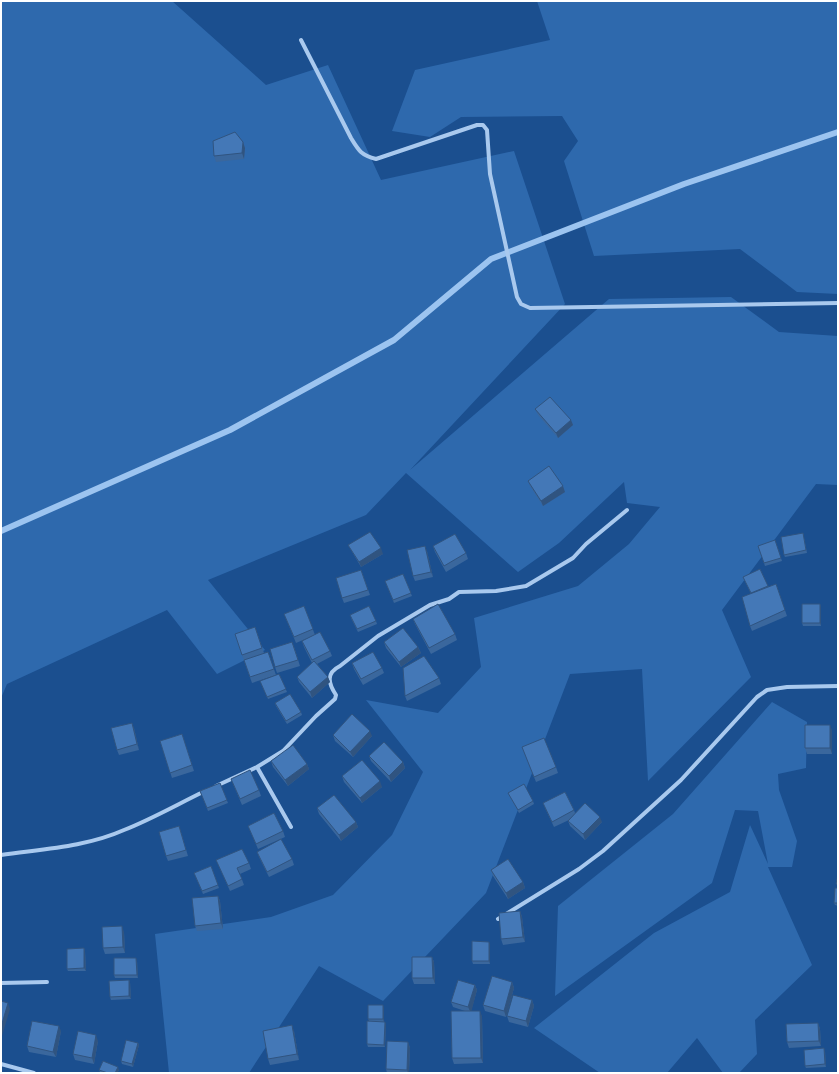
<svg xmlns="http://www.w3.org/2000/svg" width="839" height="1074" font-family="'PT Sans',sans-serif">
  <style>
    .green { fill: #2e69ad }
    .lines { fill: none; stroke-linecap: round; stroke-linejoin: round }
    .stream { stroke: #9cc4f0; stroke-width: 6 }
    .minor { stroke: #a9c9ee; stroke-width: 4 }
    .wall { fill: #3a679d }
    .shaded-wall { fill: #305480 }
    .building { fill: #4478b7; stroke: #305480 }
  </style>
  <rect width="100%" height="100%" fill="#1b4f8f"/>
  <path class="green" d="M 1,1 L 172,1 L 266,85 L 328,65 L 381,180 L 514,151 L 565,304 L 410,470 L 609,299 L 731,297 L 779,332 L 838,336 L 838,485 L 816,484 L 722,610 L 751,677 L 648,781 L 642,669 L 570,674 L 486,893 L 383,1001 L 319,966 L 249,1073 L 169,1073 L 155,934 L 271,917 L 333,895 L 392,835 L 423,772 L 366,700 L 438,713 L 481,667 L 474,618 L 578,586 L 629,544 L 660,507 L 627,503 L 624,482 L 559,543 L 518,572 L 406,473 L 366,515 L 208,580 L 265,650 L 217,674 L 167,610 L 7,684 L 1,698 Z
    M 537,1 L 838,1 L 838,294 L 797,292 L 740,249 L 594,256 L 564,161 L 578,141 L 562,116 L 461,117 L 430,137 L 392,131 L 415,70 L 550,40 Z
    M 772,702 L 807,722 L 806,768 L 778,774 L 779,790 L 797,841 L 792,867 L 768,867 L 812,965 L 755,1020 L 757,1054 L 739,1073 L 723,1073 L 697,1038 L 667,1073 L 600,1073 L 534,1028 L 654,933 L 730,892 L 750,825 L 768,864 L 758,811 L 735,810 L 712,883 L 555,996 L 558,906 L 673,814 Z"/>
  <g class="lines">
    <path class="stream" d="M 1,531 L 230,430 L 394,340 L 491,259 L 684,184 L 838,132"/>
    <path class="minor" d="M 301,40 L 351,138 C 359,151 361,155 376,159 L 477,125 L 483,125 L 487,130 L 490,174 L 517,297 L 521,304 L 530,308 L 838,303
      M 257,767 L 291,827
      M 216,786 L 257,767 L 283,751 L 316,716 L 335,699 L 336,695 C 328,683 326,673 340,666 L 378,636 L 430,605 L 449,599 L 459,592 L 496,591 L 526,586 L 573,558 L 586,544 L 627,510
      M 1,855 C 42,849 86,847 124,830 C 152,819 178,804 205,791
      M 498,919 L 579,869 L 603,851 L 681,780 L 757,697 L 767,690 L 787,687 L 838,686
      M 1,983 L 47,982
      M 1,1064 L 34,1073"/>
  </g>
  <path class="wall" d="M 243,142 L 245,148 L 244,159 L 216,162 L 214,156 Z
    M 535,409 L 571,420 L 573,425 L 558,438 L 538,415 Z
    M 528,481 L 565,492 L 543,506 L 530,486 Z
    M 803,533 L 807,553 L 785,557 L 784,555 Z
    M 775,540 L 782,561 L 765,566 L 758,546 Z
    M 348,545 L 383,554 L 361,567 L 351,550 Z
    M 433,546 L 466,553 L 468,559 L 446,572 L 435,552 Z
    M 427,551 L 433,577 L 415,581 L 413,576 Z
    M 760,569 L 768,587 L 776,584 L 787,616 L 752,631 L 750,626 L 751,594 L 743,577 Z
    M 361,570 L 370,595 L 344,603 L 342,598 Z
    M 403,574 L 412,596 L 394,603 L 385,581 Z
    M 820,604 L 821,607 L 821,626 L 803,626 L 802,623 Z
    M 304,606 L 315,635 L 330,651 L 332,656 L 317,664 L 328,677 L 330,682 L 312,698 L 299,682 L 297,677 L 312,663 L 304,647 L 302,641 L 310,637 L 296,643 L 284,614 Z
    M 351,618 L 376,621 L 377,624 L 358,632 Z
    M 413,619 L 455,634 L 457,640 L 431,654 L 415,624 Z
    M 255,627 L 264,653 L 268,652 L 276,675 L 252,683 L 242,655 Z
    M 384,642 L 418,647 L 421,653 L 401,667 L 386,648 Z
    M 294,647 L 300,666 L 277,673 L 275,667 Z
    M 352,663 L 382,668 L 384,673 L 363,685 L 354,669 Z
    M 279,674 L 287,692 L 268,699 L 260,681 Z
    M 439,678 L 441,684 L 407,701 L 405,696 Z
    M 275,703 L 301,712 L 302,715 L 287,724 L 276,706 Z
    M 134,728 L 139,750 L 119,755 L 117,750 Z
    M 832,730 L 832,754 L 807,754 L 805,748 Z
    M 182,734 L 194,771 L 172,778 L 160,741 Z
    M 333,735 L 372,736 L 353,757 L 335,741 Z
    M 522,747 L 556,767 L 558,773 L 536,782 Z
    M 369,756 L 403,762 L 405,768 L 391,782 L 371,761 Z
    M 271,761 L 307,764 L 309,769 L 288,786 L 273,767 Z
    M 342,776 L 382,787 L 362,803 L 344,782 Z
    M 231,779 L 259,790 L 261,796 L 242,805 Z
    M 220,783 L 228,803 L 208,811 L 200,791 Z
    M 508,793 L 533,801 L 534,804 L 519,813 Z
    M 543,803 L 574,810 L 575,813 L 602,822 L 585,840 L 570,826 L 568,821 L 569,820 L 554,827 L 545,808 Z
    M 317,808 L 356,822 L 358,827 L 341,841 L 319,814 Z
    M 179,826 L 188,856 L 168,861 L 166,856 Z
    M 248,826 L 283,831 L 285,837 L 258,849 Z
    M 257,852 L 292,859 L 294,865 L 269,877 L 259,857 Z
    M 216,860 L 249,863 L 251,869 L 240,874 L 244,885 L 230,891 Z
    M 211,866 L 219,888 L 203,894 L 194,873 Z
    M 491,870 L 523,882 L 525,888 L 508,899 L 493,876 Z
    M 838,888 L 838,906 L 835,905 L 834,903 Z
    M 218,896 L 220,901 L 223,929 L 197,931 L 195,926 Z
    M 520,911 L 522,917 L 525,942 L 503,945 L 501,939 Z
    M 124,932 L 125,953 L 105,954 L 103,948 Z
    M 490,944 L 490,964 L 473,964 L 472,961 Z
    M 84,948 L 85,951 L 86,971 L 68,971 L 67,969 Z
    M 432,957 L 434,962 L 435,984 L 414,984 L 412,978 Z
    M 137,961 L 138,978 L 115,978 L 114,975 Z
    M 129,980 L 130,982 L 131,999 L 111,1000 L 110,997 Z
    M 512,982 L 514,988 L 506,1017 L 485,1011 L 483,1005 Z
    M 475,985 L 477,990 L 471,1011 L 482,1016 L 483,1063 L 454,1064 L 452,1058 L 465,1011 L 453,1007 L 451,1002 Z
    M 532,1000 L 534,1006 L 528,1027 L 509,1022 L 507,1016 Z
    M 384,1008 L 384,1022 L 386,1024 L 385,1047 L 368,1047 L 367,1044 L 369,1021 L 368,1019 Z
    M 818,1023 L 820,1029 L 821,1046 L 789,1048 L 787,1042 Z
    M 61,1031 L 56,1057 L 29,1052 L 27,1046 Z
    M 294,1031 L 299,1060 L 270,1065 L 268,1059 Z
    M 98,1041 L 94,1064 L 75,1060 L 73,1054 Z
    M 408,1042 L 410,1048 L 409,1073 L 387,1073 L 386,1069 Z
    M 138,1043 L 139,1045 L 133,1067 L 122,1064 L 121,1061 Z
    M 825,1051 L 826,1067 L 806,1068 L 805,1066 Z
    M 99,1070 L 119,1070 L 117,1073 L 102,1073 L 100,1072 Z"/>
  <path class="shaded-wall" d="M 243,142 L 245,148 L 244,159 L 242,153 Z
    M 571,420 L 573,425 L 558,438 L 556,433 Z
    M 563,486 L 565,492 L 543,506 L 541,501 Z
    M 425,546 L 427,551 L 433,577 L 431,572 Z
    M 381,548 L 383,554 L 361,567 L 359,562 Z
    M 820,604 L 821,607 L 821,626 L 820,623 Z
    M 418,647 L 421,653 L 401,667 L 399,662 Z
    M 328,677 L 330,682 L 312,698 L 310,692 Z
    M 132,723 L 134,728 L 139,750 L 137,744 Z
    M 830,725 L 832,730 L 832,754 L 830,748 Z
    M 370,731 L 372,736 L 353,757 L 350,752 Z
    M 403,762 L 405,768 L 391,782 L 389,776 Z
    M 307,764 L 309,769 L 288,786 L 285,780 Z
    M 380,781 L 382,787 L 362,803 L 360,798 Z
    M 600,817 L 602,822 L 585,840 L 583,834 Z
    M 356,822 L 358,827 L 341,841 L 339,835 Z
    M 523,882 L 525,888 L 508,899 L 506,893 Z
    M 218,896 L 220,901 L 223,929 L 221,923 Z
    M 520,911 L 522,917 L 525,942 L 523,937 Z
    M 122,926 L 124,932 L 125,953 L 123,947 Z
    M 489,942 L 490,944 L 490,964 L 489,961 Z
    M 84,948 L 85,951 L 86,971 L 84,968 Z
    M 432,957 L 434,962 L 435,984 L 433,978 Z
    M 136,958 L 137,961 L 138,978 L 137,975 Z
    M 129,980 L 130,982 L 131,999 L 129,996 Z
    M 512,982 L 514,988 L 506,1017 L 504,1011 Z
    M 475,985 L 477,990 L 471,1013 L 468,1007 Z
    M 532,1000 L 534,1006 L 528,1027 L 526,1021 Z
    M 8,1003 L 10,1009 L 2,1036 L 1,1034 L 1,1027 Z
    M 383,1005 L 384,1008 L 384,1022 L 383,1019 Z
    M 480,1011 L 482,1016 L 483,1063 L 481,1058 Z
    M 385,1022 L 386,1024 L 385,1047 L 384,1045 Z
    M 818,1023 L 820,1029 L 821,1046 L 819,1041 Z
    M 292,1025 L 294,1031 L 299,1060 L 297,1054 Z
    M 59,1026 L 61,1031 L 56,1057 L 53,1052 Z
    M 96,1035 L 98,1041 L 94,1064 L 92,1058 Z
    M 408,1042 L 410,1048 L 409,1073 L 408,1073 L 407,1070 Z
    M 138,1043 L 139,1045 L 133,1067 L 132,1064 Z
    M 824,1048 L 825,1051 L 826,1067 L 825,1064 Z
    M 118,1067 L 119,1070 L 117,1073 L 115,1073 Z"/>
  <path class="building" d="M 235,132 L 243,142 L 242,153 L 214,156 L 213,141 Z
    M 550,397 L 571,420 L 556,433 L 535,409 Z
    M 549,466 L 563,486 L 541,501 L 528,481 Z
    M 370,532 L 381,548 L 359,562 L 348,545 Z
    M 803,533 L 806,550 L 784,555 L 781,537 Z
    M 455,534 L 466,553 L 444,566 L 433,546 Z
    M 775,540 L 781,558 L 764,563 L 758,546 Z
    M 425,546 L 431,572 L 413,576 L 407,550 Z
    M 760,569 L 768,586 L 751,593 L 743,577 Z
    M 361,570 L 368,590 L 342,598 L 336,578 Z
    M 403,574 L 411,593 L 393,600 L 385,581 Z
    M 776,584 L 785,610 L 750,626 L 742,597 Z
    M 438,604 L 455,634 L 429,648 L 413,619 Z
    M 802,604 L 820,604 L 820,623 L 802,623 Z
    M 304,606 L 313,629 L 294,637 L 284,614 Z
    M 369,606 L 376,621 L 357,629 L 350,615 Z
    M 255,627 L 262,648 L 242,655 L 235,634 Z
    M 403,628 L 418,647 L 399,662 L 384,642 Z
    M 320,632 L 330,651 L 312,660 L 302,641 Z
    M 292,642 L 298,660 L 275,667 L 270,649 Z
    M 268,652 L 274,669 L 250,677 L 244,660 Z
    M 373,652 L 382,668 L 361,679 L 352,663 Z
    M 424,656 L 439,678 L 405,696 L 403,668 Z
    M 314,661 L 328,677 L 310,692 L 297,677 Z
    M 279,674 L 286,689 L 267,697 L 260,681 Z
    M 290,694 L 301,712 L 286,721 L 275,703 Z
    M 352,714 L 370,731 L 350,752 L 333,735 Z
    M 132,723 L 137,744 L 117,750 L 111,728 Z
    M 805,725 L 830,725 L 830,748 L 805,748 Z
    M 182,734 L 192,765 L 170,773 L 160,741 Z
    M 544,738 L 556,767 L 534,777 L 522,747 Z
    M 384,742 L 403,762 L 389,776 L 369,756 Z
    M 293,745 L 307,764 L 285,780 L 271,761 Z
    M 362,760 L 380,781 L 360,798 L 342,776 Z
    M 250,770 L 259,790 L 240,799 L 231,779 Z
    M 220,783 L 227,800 L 207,808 L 200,791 Z
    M 524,784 L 533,801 L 518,810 L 508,793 Z
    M 565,792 L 574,810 L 552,822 L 543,803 Z
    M 334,795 L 356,822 L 339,835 L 317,808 Z
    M 585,803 L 600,817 L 583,834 L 568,821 Z
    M 274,813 L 283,831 L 256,844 L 248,826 Z
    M 179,826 L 186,850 L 166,856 L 159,832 Z
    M 281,839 L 292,859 L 267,872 L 257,852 Z
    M 242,849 L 249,863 L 237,868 L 242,879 L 228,886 L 216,860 Z
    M 508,859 L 523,882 L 506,893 L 491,870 Z
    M 211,866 L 218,885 L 202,891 L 194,873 Z
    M 838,873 L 838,885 L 836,884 Z
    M 835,888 L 838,888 L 838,903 L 834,903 Z
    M 218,896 L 221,923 L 195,926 L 192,898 Z
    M 520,911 L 523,937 L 501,939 L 499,913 Z
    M 122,926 L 123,947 L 103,948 L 102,927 Z
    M 472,941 L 489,942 L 489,961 L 472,961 Z
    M 84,948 L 84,968 L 67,969 L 67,949 Z
    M 412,957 L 432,957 L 433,978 L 412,978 Z
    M 114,958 L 136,958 L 137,975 L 114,975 Z
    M 492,976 L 512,982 L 504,1011 L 483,1005 Z
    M 129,980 L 129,996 L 110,997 L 109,981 Z
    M 458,980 L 475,985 L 468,1007 L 451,1002 Z
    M 513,995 L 532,1000 L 526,1021 L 507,1016 Z
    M 1,1001 L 8,1003 L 1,1027 Z
    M 368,1005 L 383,1005 L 383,1019 L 368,1019 Z
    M 451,1011 L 480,1011 L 481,1058 L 452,1058 Z
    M 32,1021 L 59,1026 L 53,1052 L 27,1046 Z
    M 367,1021 L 385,1022 L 384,1045 L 367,1044 Z
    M 818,1023 L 819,1041 L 787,1042 L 786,1024 Z
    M 292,1025 L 297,1054 L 268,1059 L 263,1031 Z
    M 78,1031 L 96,1035 L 92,1058 L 73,1054 Z
    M 126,1040 L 138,1043 L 132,1064 L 121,1061 Z
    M 387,1041 L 408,1042 L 407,1070 L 386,1069 Z
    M 824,1048 L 825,1064 L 805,1066 L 804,1050 Z
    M 103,1061 L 118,1067 L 115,1073 L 108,1073 L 99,1070 Z"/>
  <rect width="839" height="1074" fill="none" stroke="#ffffff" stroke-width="4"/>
</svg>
